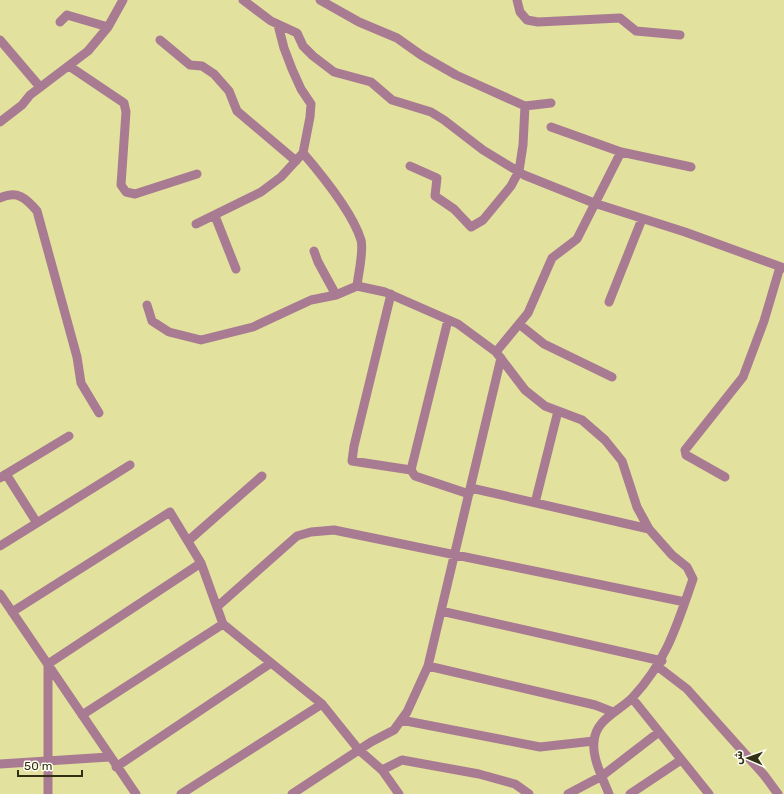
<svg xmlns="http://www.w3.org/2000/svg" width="784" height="794" font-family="Rubik,Cairo,sans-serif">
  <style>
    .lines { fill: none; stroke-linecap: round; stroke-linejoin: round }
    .minor { stroke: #a87b92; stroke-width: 9 }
  </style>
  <rect width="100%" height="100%" fill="#e3e19e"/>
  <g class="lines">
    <path class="minor" d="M 243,0 L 271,21 L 297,33 L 303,46 L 313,56 L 334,72 L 371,82 L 392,100 L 431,112 L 444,120 L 483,150 L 524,175 L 594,203 L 685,232 L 784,268
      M 320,0 L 359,22 L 397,38 L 421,55 L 456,75 L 525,106 L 551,103
      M 517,0 L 520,12 L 527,20 L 538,22 L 620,18 L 636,31 L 680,35
      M 60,22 L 67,15 L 108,27
      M 0,40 L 40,87
      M 160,40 L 190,65 L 202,66 L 214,74 L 229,91 L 237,111 L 296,161
      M 69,66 L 124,103 L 126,112 L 121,185 L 126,192 L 135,194 L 197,174
      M 0,122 L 22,105 L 30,95 L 88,51 L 108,27 L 123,0
      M 551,127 L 621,152 L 691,167
      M 410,166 L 437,178 L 435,196 L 454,209 L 471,227 L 483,220 L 511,186 L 519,171 L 523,145 L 525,106
      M 0,198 C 17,190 26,198 37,211 L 77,357 L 81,383 L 99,413
      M 215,216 L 236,269
      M 196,224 L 261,192 L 281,177 L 303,153 L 310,117 L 311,104 L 301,89 L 292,69 L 284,48 L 278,25
      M 314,251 L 318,262 L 336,295
      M 357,286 L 385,292 L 458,324 L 496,352 L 525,390 L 545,406 L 582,420 L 605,440 L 622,461 L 637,507 L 649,529 L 672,555 L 687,567 L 693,579 C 677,625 667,660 633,697 C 620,711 595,719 594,742 C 592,758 603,779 609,794
      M 391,294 L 354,446 L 352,461 L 411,470
      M 609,302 L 642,219
      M 147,305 L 152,321 L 169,332 L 201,340 L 253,327 L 311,300 L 336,295 L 357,286 C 358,275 364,251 361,240 C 353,214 321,174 303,153
      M 448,320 L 411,470 L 415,476 L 469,494
      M 519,324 L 544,344 L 612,377
      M 496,352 L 528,313 L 552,258 L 577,239 L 621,152
      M 6,474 L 69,436
      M 725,477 L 686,455 L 685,450 L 743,377 L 764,321 L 780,267
      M 0,478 L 6,474 L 37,523
      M 471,488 L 649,529
      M 535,503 L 558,411
      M 188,541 L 262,476
      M 0,546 L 130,465
      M 0,594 L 136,794
      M 218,606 L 297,536 L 311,532 L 334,530 L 685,602
      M 441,611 L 662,661
      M 12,612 L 170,512 L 201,563 L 223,624 L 322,704 L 359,750 L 382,770 L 399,794
      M 428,666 L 595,705 L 613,712
      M 657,666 L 687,689 L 764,775 L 778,794
      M 632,698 L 709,794
      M 82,715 L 223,624
      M 401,720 L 540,747 L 594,741
      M 0,764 L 109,757
      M 116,767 L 271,663
      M 382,770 L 402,760 L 479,774 L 515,784 L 529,794
      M 48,794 L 48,664 L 201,563
      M 181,794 L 322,704
      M 292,794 L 371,742 L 394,730 L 407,712 L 428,666 L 501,358
      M 568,794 L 602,776 L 659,732
      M 630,794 L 681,760"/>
  </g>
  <g transform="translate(748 758) rotate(272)" stroke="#fffff2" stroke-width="3" paint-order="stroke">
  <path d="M0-3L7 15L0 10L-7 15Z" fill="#313015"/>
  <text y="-6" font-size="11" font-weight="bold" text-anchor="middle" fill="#313015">ش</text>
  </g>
  <path d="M18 770v6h64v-6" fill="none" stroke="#313015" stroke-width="2"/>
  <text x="24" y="770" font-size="12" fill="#313015" stroke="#fffff2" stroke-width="3" paint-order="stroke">50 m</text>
</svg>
